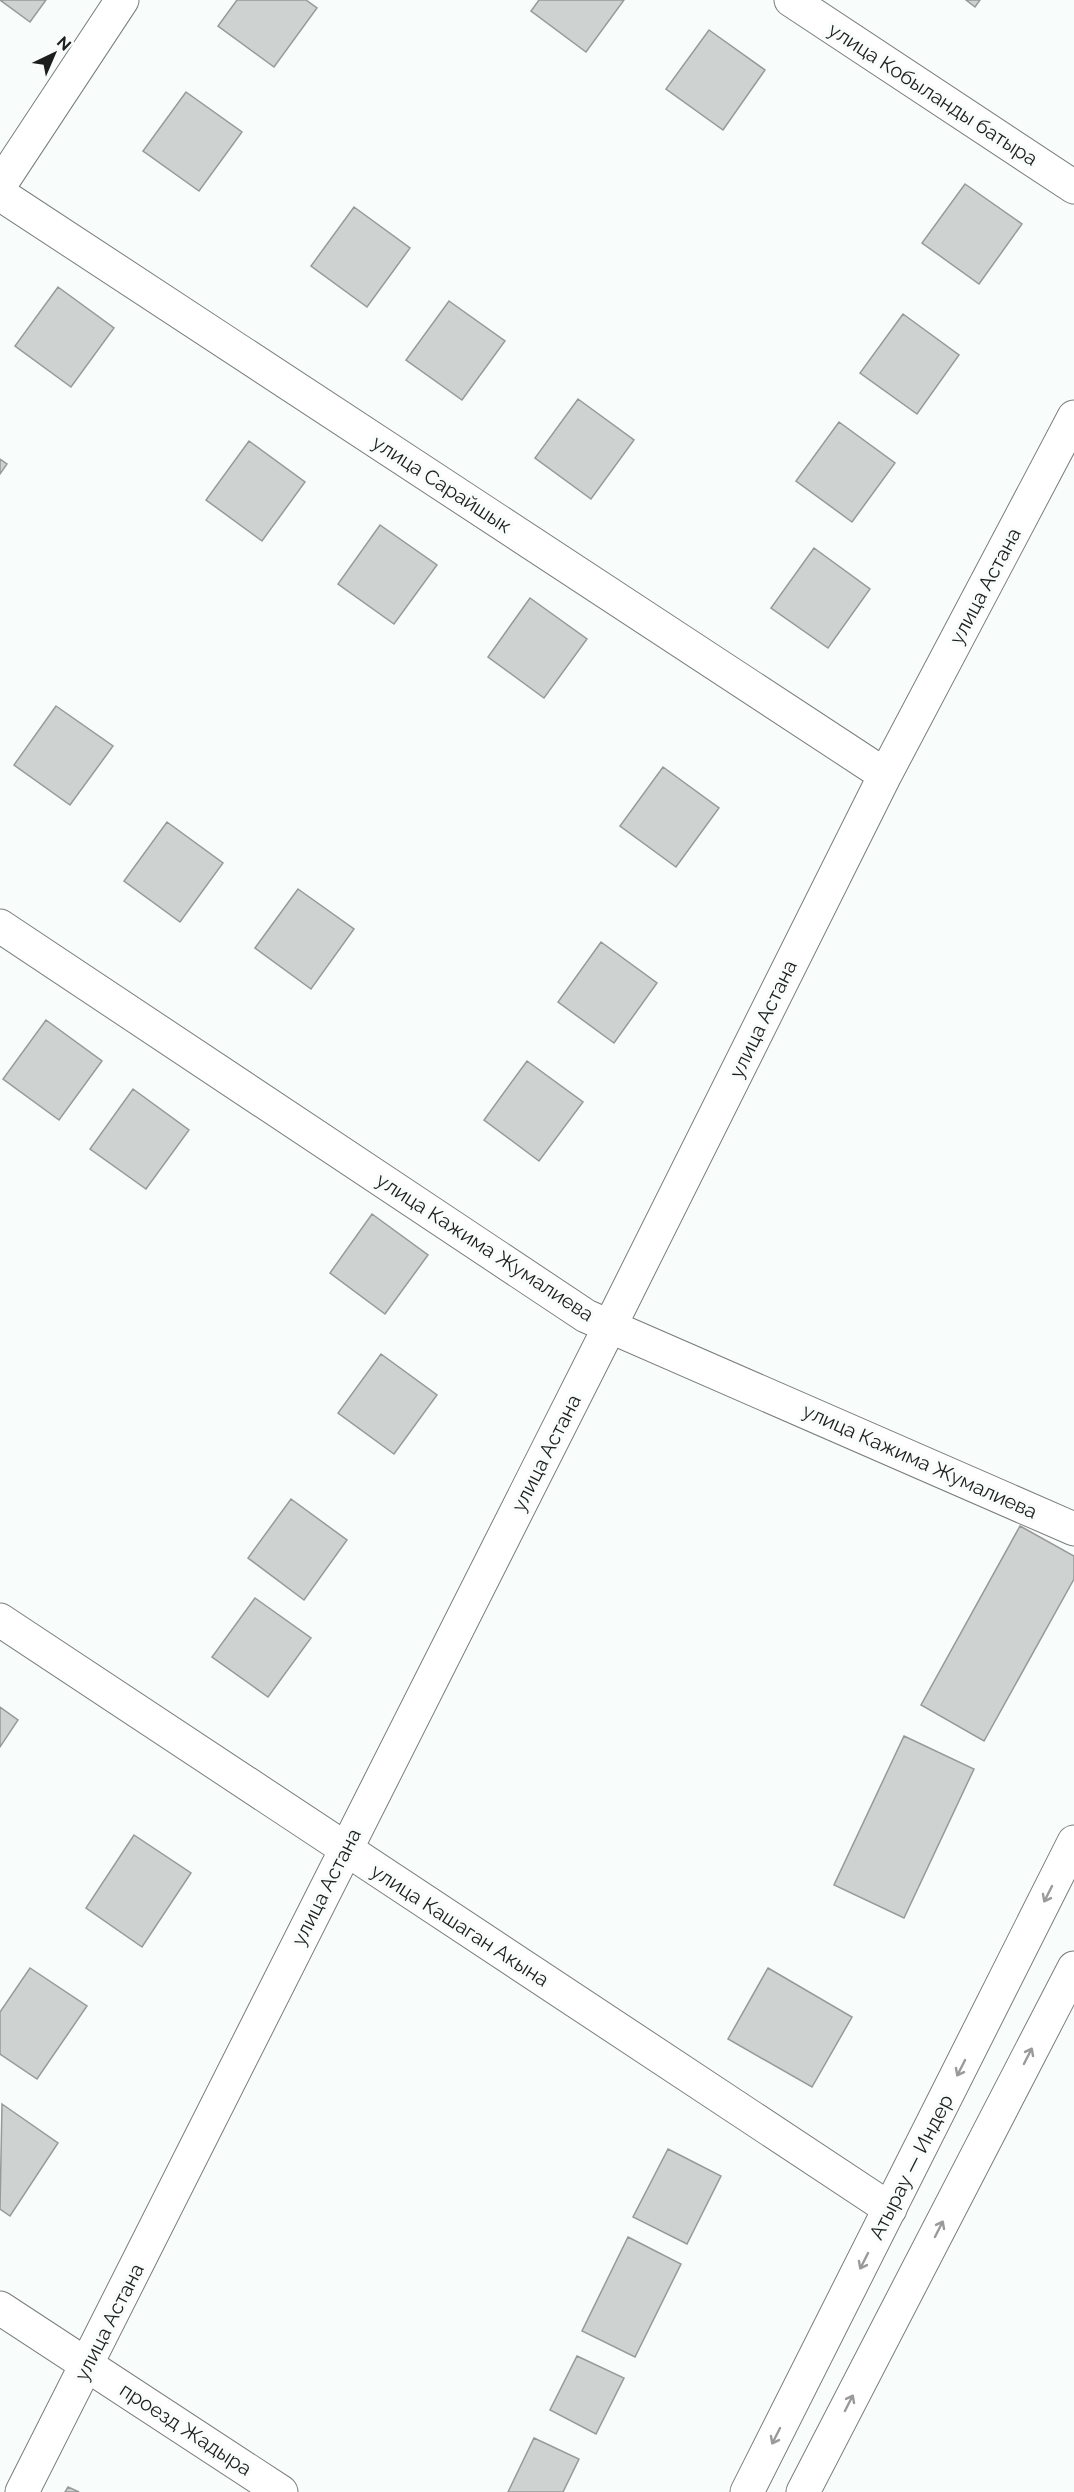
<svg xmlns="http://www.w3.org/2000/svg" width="1074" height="2492" font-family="Raleway,sans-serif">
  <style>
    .building { fill: #ced2d0; stroke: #969a98; stroke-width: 1.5 }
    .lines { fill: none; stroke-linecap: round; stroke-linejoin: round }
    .street-casing { stroke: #7a7e7c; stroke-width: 35 }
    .secondary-casing { stroke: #7a7e7c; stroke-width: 35 }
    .street { stroke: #fff; stroke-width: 33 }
    .secondary { stroke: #fff; stroke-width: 33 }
    .oneway { stroke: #999a99 }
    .labels { text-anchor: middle; stroke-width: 6; stroke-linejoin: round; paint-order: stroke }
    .street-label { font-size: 20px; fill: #1c1e1d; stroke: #f8fcfa }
  </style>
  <rect width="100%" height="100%" fill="#f8fcfa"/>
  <path class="building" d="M 0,0 L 46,0 L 30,22 Z
    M 237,0 L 306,0 L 317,8 L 274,67 L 218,26 Z
    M 539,0 L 624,0 L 586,52 L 531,11 Z
    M 966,0 L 980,0 L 975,7 Z
    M 709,30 L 765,70 L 723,130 L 666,89 Z
    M 186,92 L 242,132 L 199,191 L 143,151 Z
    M 965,184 L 1022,224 L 979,284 L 922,243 Z
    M 354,207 L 410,248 L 367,307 L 311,266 Z
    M 58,287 L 114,328 L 71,387 L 15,346 Z
    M 449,301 L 505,341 L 462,400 L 406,360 Z
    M 903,314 L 959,355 L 917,414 L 860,373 Z
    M 578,399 L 634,440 L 591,499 L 535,458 Z
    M 839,422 L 895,463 L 852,522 L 796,481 Z
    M 249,441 L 305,482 L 262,541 L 206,500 Z
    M 0,459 L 7,464 L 0,474 Z
    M 380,525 L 437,565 L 394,624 L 338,584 Z
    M 814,548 L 870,589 L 828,648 L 771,608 Z
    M 530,598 L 587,639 L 544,698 L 488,657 Z
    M 56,706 L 113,746 L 70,805 L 14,765 Z
    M 663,767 L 719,808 L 676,867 L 620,826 Z
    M 167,822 L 223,863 L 180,922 L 124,881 Z
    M 298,889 L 354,929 L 311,989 L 255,948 Z
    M 601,942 L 657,983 L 614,1043 L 558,1002 Z
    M 46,1020 L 102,1061 L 59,1120 L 3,1079 Z
    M 527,1061 L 583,1102 L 539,1161 L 484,1120 Z
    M 133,1089 L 189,1130 L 146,1189 L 90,1149 Z
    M 372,1214 L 428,1255 L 385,1314 L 330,1273 Z
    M 381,1354 L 437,1395 L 394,1454 L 338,1413 Z
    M 291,1499 L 347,1540 L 304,1600 L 248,1558 Z
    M 1020,1526 L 1074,1556 L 1074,1579 L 984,1741 L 921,1705 Z
    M 255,1598 L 311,1638 L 268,1697 L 212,1657 Z
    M 0,1707 L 18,1720 L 0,1747 Z
    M 904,1736 L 974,1769 L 904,1918 L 834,1885 Z
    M 134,1835 L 191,1873 L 142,1947 L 86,1908 Z
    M 30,1968 L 87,2006 L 37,2079 L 0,2054 L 0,2012 Z
    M 768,1968 L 852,2017 L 812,2087 L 728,2039 Z
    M 2,2104 L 58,2143 L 10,2216 L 0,2209 Z
    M 668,2149 L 721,2176 L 687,2244 L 633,2217 Z
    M 628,2237 L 681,2264 L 635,2357 L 582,2331 Z
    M 577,2356 L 624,2378 L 596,2434 L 550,2410 Z
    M 534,2438 L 579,2459 L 563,2492 L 508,2492 Z
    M 68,2487 L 79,2492 L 65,2492 Z"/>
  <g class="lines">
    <defs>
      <path id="street" d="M 791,0 L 1074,187
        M 0,185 L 122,0
        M 0,194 L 885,775
        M 0,926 L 586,1316 L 1074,1529
        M 0,1620 L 890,2209
        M 0,2308 L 281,2492
        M 22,2492 L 610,1326 L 885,775 L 1074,417"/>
      <path id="secondary" d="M 747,2492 L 1074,1842
        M 803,2492 L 1074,1968"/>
    </defs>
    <use href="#street" class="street-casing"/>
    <use href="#secondary" class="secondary-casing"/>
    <use href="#street" class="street"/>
    <use href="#secondary" class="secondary"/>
  </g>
  <defs><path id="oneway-shaft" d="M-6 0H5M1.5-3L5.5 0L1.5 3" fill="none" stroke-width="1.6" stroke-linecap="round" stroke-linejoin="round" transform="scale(1.5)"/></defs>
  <g class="oneway">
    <use href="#oneway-shaft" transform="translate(1048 1894) rotate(117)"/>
    <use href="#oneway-shaft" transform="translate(1028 2056) rotate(-63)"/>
    <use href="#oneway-shaft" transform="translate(961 2068) rotate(117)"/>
    <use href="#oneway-shaft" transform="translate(939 2229) rotate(-63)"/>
    <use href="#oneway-shaft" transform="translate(864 2261) rotate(117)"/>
    <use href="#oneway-shaft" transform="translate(849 2403) rotate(-63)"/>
    <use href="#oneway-shaft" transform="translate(776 2436) rotate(117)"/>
  </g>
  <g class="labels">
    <g class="street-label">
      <text transform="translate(933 94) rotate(33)" y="7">улица Кобыланды батыра</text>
      <text transform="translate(442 484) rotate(33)" y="7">улица Сарайшык</text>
      <text transform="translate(985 586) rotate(-62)" y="7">улица Астана</text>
      <text transform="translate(763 1019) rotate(-64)" y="7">улица Астана</text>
      <text transform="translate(485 1247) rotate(33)" y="7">улица Кажима Жумалиева</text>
      <text transform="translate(546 1453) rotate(-63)" y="7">улица Астана</text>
      <text transform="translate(920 1461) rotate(24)" y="7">улица Кажима Жумалиева</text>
      <text transform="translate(326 1887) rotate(-63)" y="7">улица Астана</text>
      <text transform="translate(460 1925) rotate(33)" y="7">улица Кашаган Акына</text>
      <text transform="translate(911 2167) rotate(-63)" y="7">Атырау — Индер</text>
      <text transform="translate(109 2322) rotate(-63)" y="7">улица Астана</text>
      <text transform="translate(186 2429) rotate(33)" y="7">проезд Жадыра</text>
    </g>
  </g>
  <g transform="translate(54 54) rotate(44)" stroke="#f8fcfa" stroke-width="4.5" paint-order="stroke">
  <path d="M0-4.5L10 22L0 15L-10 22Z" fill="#1c1e1d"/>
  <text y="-9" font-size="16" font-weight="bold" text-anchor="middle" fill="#1c1e1d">N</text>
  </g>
</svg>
